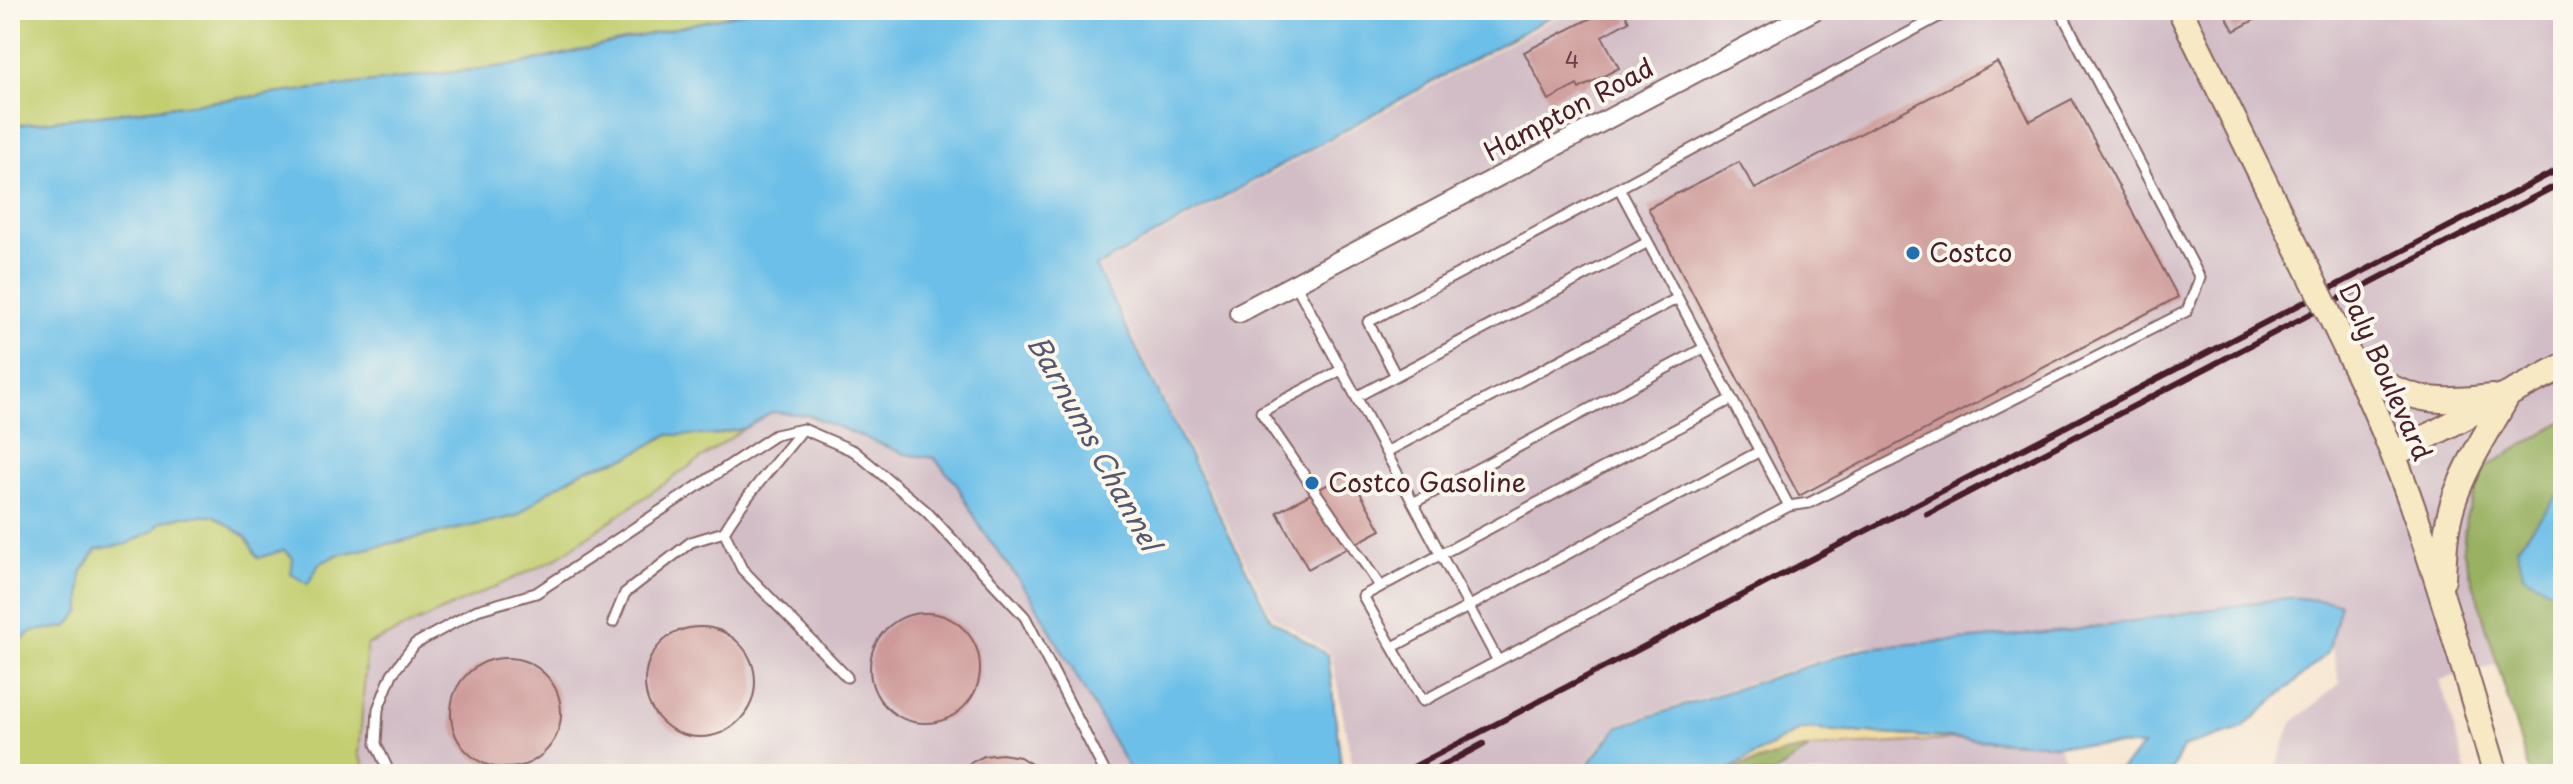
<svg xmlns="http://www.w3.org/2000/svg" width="2573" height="784" font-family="'Playpen Sans',sans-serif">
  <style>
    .industrial { fill: #d2bdc6 }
    .green { fill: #c2ce70; stroke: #86764e; stroke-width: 2 }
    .forest { fill: #99b162; stroke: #726846; stroke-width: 2 }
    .sand { fill: #eeda9e; stroke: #9c7c64; stroke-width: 2 }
    .water { fill: #6cbfe8; stroke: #5b6f8a; stroke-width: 2 }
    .building { fill: #cd9a99 }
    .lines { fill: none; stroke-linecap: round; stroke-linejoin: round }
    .lane-casing { stroke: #866464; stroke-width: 13 }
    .street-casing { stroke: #866464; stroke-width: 22 }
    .secondary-casing { stroke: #866464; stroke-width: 28 }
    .lane { stroke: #fff; stroke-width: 9 }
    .street { stroke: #fff; stroke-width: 18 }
    .secondary { stroke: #f6e9c3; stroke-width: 24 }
    .rail { stroke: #4a1f2b; stroke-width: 6 }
    .secondary-bridge-casing { stroke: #866464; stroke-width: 28; stroke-linecap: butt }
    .secondary-bridge { stroke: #f6e9c3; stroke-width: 24 }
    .poi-dot { fill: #1f6fb2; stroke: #fbf7ec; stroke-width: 3 }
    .labels { text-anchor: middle; stroke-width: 8; stroke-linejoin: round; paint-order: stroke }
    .number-label { font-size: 22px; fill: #6b3e46 }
    .street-label { font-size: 26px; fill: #4a1f2b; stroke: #fbf7ec }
    .poi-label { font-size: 26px; fill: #4a1f2b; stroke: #fbf7ec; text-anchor: start }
    .water-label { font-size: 28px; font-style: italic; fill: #56576d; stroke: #fbf7ec }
  </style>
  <rect width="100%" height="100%" fill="#fbf7ec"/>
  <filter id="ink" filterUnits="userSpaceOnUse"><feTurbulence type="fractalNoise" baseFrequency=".0125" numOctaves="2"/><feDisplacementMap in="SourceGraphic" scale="16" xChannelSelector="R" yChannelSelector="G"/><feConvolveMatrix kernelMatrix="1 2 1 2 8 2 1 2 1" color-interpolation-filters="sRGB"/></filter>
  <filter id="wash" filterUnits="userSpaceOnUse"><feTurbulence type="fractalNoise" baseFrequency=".006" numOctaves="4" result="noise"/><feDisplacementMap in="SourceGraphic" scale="32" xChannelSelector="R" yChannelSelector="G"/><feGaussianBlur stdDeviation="1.8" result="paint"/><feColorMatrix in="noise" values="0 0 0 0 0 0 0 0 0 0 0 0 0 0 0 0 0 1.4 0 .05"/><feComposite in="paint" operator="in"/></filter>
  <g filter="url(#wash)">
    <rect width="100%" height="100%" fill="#f6e4cd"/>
    <path class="industrial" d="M 1570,10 L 2563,10 L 2563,497 L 2463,549 L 2496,665 L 2440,680 L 2467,774 L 2264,774 L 2275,769 L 2292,723 L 2340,683 L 2324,613 L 2292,594 L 2071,655 L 1864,645 L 1618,724 L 1577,774 L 1354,774 L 1331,653 L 1273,616 L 1099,268 Z
      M 772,412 L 808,415 L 905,454 L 934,458 L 956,483 L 982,530 L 1032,598 L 1132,774 L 369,774 L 359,755 L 367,645 L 554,560 L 745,428 Z
      M 1965,739 L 2058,745 L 2070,774 L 1773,774 L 1810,748 Z"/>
    <path class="green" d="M 10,10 L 753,10 L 521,64 L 10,126 Z
      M 745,428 L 554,560 L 367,645 L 359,755 L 369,774 L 10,774 L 10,649 L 32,631 L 67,627 L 81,611 L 81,573 L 97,549 L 127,544 L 153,531 L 160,522 L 183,516 L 216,516 L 246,537 L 258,558 L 284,549 C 302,567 317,565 337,555 L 517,516 L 547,492 L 586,469 L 628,457 L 667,435 L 714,435 Z"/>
    <path class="forest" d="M 2563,421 L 2563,490 L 2518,547 L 2553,592 L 2563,590 L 2563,774 L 2530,774 L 2463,549 L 2466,518 L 2485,468 Z
      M 1810,748 L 1773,774 L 1720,774 L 1784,753 Z"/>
    <path class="sand" d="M 1802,729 L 1965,739 L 1810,748 L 1784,753 L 1724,771 Z"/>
    <path class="water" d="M 753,10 L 1563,10 L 1096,267 L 1271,619 L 1328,655 L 1342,774 L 1132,774 L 1032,598 L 982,530 L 956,483 L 934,458 L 905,454 L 808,415 L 772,412 L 745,428 L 714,435 L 667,435 L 628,457 L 586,469 L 547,492 L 517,516 L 337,555 L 319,564 L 308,584 L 291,574 L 293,558 L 284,550 L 258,558 L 246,537 L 215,516 L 183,516 L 160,522 L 153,531 L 127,544 L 97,549 L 81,573 L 81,611 L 67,627 L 32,631 L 10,649 L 10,126 L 521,64 Z
      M 2563,490 L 2563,590 L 2553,592 L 2523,574 L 2517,547 Z
      M 2292,597 L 2340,603 L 2328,653 L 2241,729 L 2183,747 L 2170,774 L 2117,774 L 2143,746 L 2058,745 L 1802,729 L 1720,774 L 1580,774 L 1619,726 L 1864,648 L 2067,631 Z"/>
    <g id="blocks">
      <path class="building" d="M 1587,10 L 1623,10 L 1629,21 L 1602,36 L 1619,68 L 1579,89 L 1577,85 L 1549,100 L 1524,52 L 1591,18 Z
        M 2223,10 L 2273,10 L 2234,31 Z
        M 1997,62 L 2030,121 L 2072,99 L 2178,297 L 1799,496 L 1648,208 L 1739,162 L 1755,189 Z
        M 1349,473 L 1381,530 L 1308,569 L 1277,512 Z
        M870 668a55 55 0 1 1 110 0a55 55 0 1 1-110 0Z
        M645 682a55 55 0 1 1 110 0a55 55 0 1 1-110 0Z
        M451 713a55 55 0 1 1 110 0a55 55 0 1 1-110 0Z
        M 1002,754 L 1020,757 L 1036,767 L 1042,774 L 958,774 L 968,764 L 984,756 Z"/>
    </g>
  </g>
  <g filter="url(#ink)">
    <use href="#blocks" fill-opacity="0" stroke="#866464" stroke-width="2"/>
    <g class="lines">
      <defs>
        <path id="lane" d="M 1295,283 L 1498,661 L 1789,506 L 1809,503 L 2187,311 L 2200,278 L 2060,10
          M 1341,370 L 1261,412 L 1380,586
          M 1396,376 L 1368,322 L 1619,188
          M 1356,397 L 1648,242
          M 803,429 C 775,465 747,493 724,532 L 742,569 L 847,677
          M 1386,452 L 1678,298
          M 1413,503 L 1704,348
          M 1789,506 L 1619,188 L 1951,10
          M 613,622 L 625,593 L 691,542 L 724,532
          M 1393,647 L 1760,451
          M 1498,661 L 1423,701 L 1363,596 L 1732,399
          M 390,774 L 376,744 L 378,709 L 392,674 L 415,644 L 477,610 L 536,593 L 775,435 L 803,429 L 854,451 L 926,511 L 1025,617 L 1106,774"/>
        <path id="street" d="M 1239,313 L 1815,10"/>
        <path id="secondary" d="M 2180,10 L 2303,260
          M 2350,357 C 2416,489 2452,633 2496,774
          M 2357,370 C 2414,401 2428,404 2493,397
          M 2394,454 L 2563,366
          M 2443,579 C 2444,553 2445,528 2453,503 C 2465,466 2489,430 2508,395"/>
      </defs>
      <use href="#lane" class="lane-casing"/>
      <use href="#street" class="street-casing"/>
      <use href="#secondary" class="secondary-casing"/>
      <use href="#lane" class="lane"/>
      <use href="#street" class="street"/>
      <use href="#secondary" class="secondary"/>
      <path class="rail" d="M 1927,514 L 2563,182
        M 1400,774 L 2563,167
        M 1427,774 L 1483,744"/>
      <defs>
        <path id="secondary-bridge" d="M 2303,260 L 2350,357"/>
      </defs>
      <use href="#secondary-bridge" class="secondary-bridge-casing"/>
      <use href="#secondary-bridge" class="secondary-bridge"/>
    </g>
  </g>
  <g class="poi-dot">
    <circle cx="1913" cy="253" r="8"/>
    <circle cx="1312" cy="483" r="8"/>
  </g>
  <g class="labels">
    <g class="number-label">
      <text x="1572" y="68">4</text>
    </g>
    <g class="street-label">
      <text transform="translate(1569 110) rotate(-28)" y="9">Hampton Road</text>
      <text transform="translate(2385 372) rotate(66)" y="9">Daly Boulevard</text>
    </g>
    <g class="poi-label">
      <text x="1929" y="262">Costco</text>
      <text x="1328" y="492">Costco Gasoline</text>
    </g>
    <g class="water-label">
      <text transform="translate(1094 443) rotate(61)" y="10">Barnums Channel</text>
    </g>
  </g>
  <rect width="2573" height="784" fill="none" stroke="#fbf7ec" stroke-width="40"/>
</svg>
